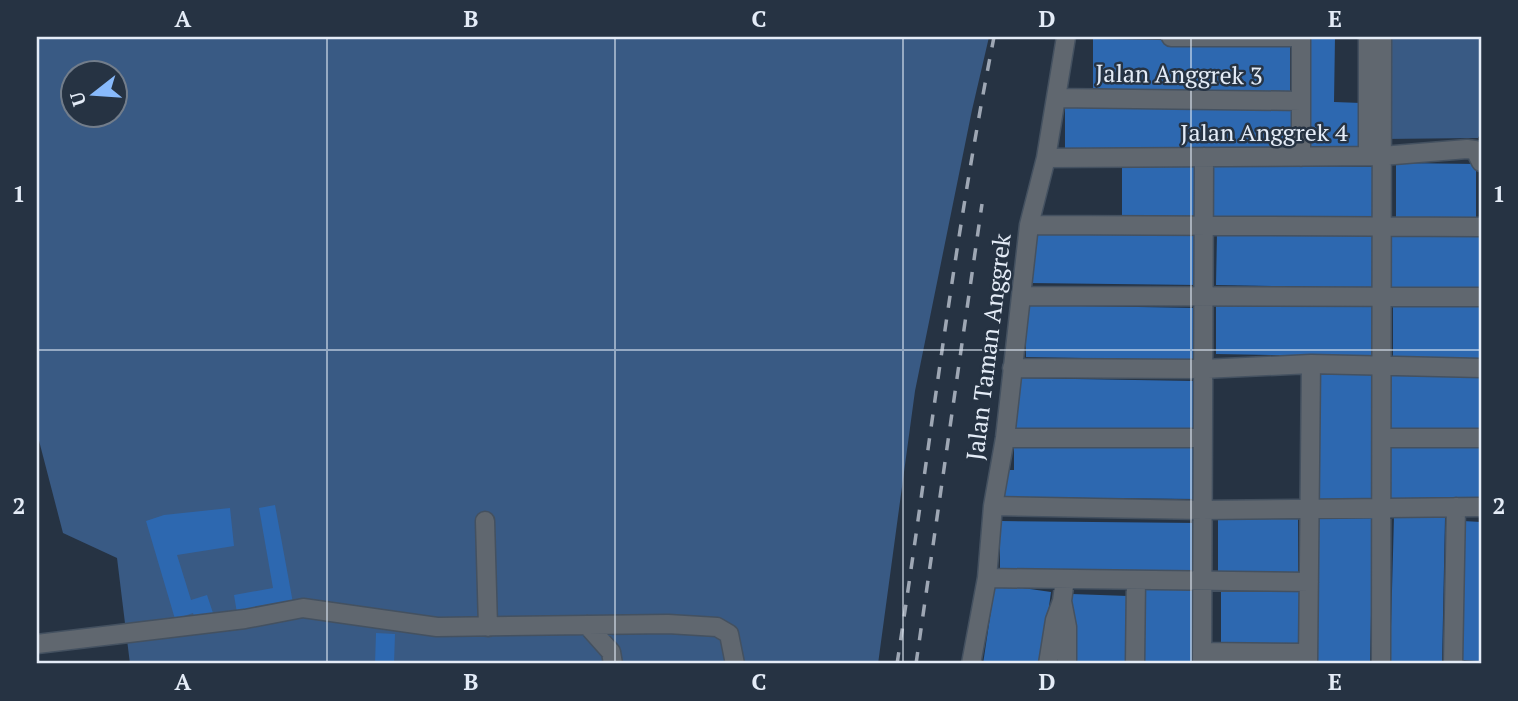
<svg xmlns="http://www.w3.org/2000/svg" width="1518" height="701" font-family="'PT Serif',serif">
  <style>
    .green { fill: #395a84; fill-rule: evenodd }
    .building { fill: #2d68b0 }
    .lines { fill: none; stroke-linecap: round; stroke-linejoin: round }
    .minor-casing { stroke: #445160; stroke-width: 21 }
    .minor { stroke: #60676f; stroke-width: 18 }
    .rail { stroke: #9ea7b4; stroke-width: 3.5; stroke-dasharray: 12 12; stroke-linecap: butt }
    .grid { fill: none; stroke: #e4ecf7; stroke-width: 2; stroke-opacity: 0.55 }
    .labels { text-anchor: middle; stroke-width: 5; stroke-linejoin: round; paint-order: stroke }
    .street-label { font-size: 24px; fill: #e4ecf7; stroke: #263343 }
    .neatline { fill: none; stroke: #e4ecf7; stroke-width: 2.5 }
    .grid-label { font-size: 23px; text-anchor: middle; font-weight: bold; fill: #e4ecf7 }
  </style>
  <rect width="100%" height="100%" fill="#263343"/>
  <path class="green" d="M 37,37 L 989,37 L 972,110 L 915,391 L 878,664 L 130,664 L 117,558 L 63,533 L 37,433 ZM 74,74 L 116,74 L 116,116 L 74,116 Z
    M 1391,37 L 1481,37 L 1481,132 L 1478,138 L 1382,139 Z"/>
  <path class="building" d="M 1306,37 L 1335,37 L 1334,102 L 1361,103 L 1360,150 L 1304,148 Z
    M 1093,39 L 1290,42 L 1290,94 L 1093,91 Z
    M 1065,99 L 1297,102 L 1296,154 L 1065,151 Z
    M 1122,162 L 1202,162 L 1202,217 L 1122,217 Z
    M 1396,163 L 1476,164 L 1476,219 L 1396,219 Z
    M 1212,165 L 1381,167 L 1380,219 L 1211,217 Z
    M 1031,231 L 1197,233 L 1197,285 L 1029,283 Z
    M 1217,233 L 1375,235 L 1375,288 L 1216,285 Z
    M 1391,234 L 1481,234 L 1481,289 L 1391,289 Z
    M 1216,302 L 1375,305 L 1375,357 L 1216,354 Z
    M 1026,305 L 1195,308 L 1194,360 L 1026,357 Z
    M 1393,306 L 1481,307 L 1481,362 L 1393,362 Z
    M 1321,366 L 1377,368 L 1374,507 L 1318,505 Z
    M 1390,376 L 1481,376 L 1481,431 L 1390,431 Z
    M 1012,378 L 1195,381 L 1195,433 L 1012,431 Z
    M 1390,443 L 1481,443 L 1481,499 L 1390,498 Z
    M 1014,445 L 1198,447 L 1197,499 L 1000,497 L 1000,470 L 1014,470 Z
    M 275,505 L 293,603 L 237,613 L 234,595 L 273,588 L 259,508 Z
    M 230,508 L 234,546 L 177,555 L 191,600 L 207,595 L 213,613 L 195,619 L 193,613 L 175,619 L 146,521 L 164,515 Z
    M 1317,515 L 1373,517 L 1370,664 L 1314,664 Z
    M 1394,517 L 1445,518 L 1442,664 L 1390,663 Z
    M 1218,518 L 1298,518 L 1298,573 L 1218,573 Z
    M 1000,521 L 1198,523 L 1197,575 L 1000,573 Z
    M 1463,521 L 1481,522 L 1481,661 L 1460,660 Z
    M 995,584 L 1051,592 L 1041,664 L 983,664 Z
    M 1142,584 L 1198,586 L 1196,664 L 1140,664 Z
    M 1221,590 L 1301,591 L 1301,646 L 1221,646 Z
    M 1072,594 L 1128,596 L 1126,664 L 1070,664 Z
    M 376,633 L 395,634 L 394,664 L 375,664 Z
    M 1221,656 L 1301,656 L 1301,664 L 1221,664 Z"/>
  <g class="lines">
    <defs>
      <path id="minor" d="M 1171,37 L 1301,37
        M 1057,98 L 1301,101
        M 1368,156 L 1368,37
        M 1301,157 L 1301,37
        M 1046,158 L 1382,156 L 1467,149 L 1475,150 L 1481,162
        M 1029,225 L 1481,227
        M 1022,296 L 1481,297
        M 1012,368 L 1203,369 L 1311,364 L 1481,368
        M 1005,438 L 1202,438
        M 1382,438 L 1481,438
        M 993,506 L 1202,510 L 1481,507
        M 485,521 L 488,627
        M 987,578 L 1309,582
        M 1062,601 L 1067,627 L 1067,664
        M 587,625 L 611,652 L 613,664
        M 37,644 L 245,619 L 303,608 L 437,627 L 668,624 L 717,627 L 729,634 L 735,664
        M 1202,652 L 1308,653
        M 971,664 L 987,578 L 993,506 L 1005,438 L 1029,225 L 1046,158 L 1066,37
        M 1048,664 L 1055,620 L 1062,601 L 1065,579
        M 1135,664 L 1136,580
        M 1202,664 L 1204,157
        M 1308,664 L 1311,364
        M 1381,664 L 1382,37
        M 1453,664 L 1456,507"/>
    </defs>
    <use href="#minor" class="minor-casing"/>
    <use href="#minor" class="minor"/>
    <path class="rail" d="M 897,664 C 929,455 953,244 994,37
      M 916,664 L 982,204"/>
  </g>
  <path class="grid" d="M 327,37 L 327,664M 615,37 L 615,664M 903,37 L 903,664M 1191,37 L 1191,664M 37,350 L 1481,350"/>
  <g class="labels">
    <g class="street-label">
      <text transform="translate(1179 75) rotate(1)" y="8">Jalan Anggrek 3</text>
      <text x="1264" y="141">Jalan Anggrek 4</text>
      <text transform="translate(989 347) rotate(-83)" y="8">Jalan Taman Anggrek</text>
    </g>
  </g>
  <rect width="1518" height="701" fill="none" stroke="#263343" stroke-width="77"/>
  <g transform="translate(94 94) rotate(253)"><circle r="33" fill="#263343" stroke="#727d8b" stroke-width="2"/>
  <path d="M0-5L12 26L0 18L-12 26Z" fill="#88bafc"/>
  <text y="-10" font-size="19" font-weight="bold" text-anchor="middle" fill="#e4ecf7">U</text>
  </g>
  <rect x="38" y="38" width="1442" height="624" class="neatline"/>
  <g class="grid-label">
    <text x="183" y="27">A</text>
    <text x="471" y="27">B</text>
    <text x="759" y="27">C</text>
    <text x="1047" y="27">D</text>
    <text x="1335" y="27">E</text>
    <text x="19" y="202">1</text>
    <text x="1499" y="202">1</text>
    <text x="19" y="514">2</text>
    <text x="1499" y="514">2</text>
    <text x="183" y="690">A</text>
    <text x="471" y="690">B</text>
    <text x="759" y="690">C</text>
    <text x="1047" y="690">D</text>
    <text x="1335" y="690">E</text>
  </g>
</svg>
